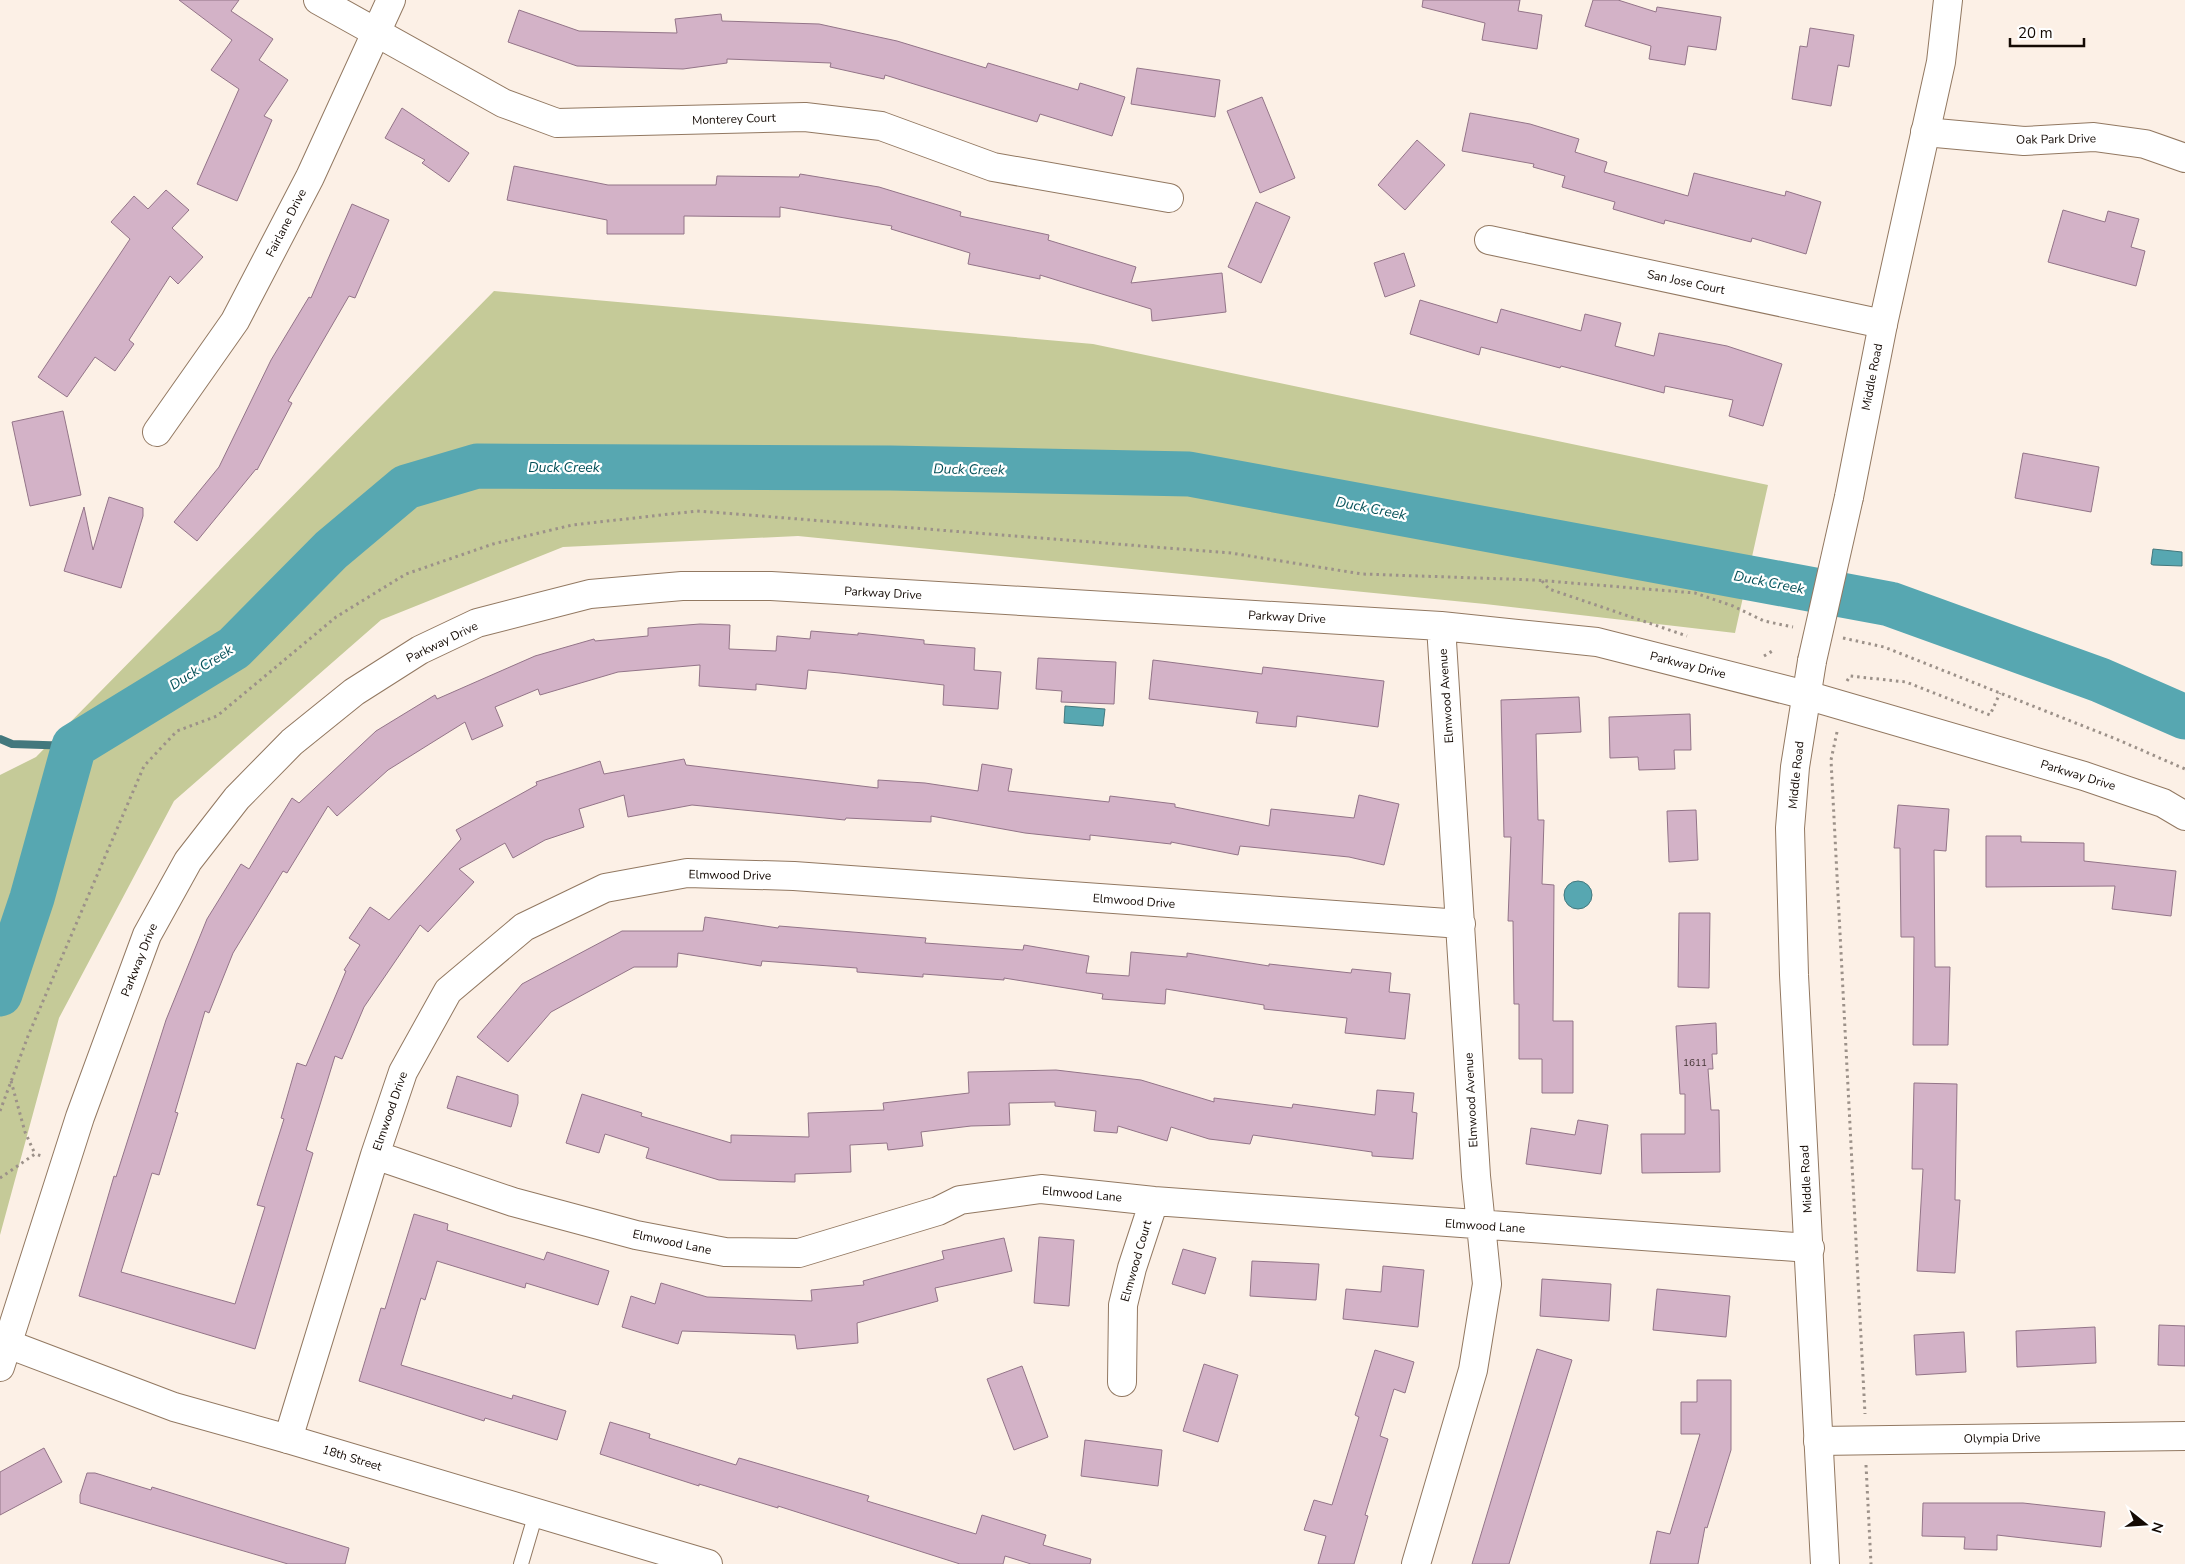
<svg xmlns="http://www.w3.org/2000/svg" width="2185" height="1564" font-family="'Nunito Sans',sans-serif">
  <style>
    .green { fill: #c5ca98 }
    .water { fill: #57a7b1; stroke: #43787d }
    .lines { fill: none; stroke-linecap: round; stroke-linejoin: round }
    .stream { stroke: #43787d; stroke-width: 8 }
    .river { stroke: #57a7b1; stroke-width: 45 }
    .building { fill: #d3b2c7; stroke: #937488 }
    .lane-casing { stroke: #927861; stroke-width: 16 }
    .street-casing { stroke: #927861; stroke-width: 30 }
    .secondary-casing { stroke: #927861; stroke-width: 30 }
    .path { stroke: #9c9189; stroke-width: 3; stroke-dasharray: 2.5 4; stroke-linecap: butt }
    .lane { stroke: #fff; stroke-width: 14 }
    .street { stroke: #fff; stroke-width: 28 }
    .secondary { stroke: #fff; stroke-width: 28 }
    .secondary-bridge-casing { stroke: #927861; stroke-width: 30; stroke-linecap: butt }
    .secondary-bridge { stroke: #fff; stroke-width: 28 }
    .labels { text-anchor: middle; stroke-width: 4.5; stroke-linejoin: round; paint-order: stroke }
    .number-label { font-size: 10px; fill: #443435 }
    .street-label { font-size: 12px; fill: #140a04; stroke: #fff }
    .water-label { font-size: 14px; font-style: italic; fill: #065159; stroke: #fff }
  </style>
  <rect width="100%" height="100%" fill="#fcf0e6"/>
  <path class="green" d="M 494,291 L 1093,344 L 1768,485 L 1735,633 L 1485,604 L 798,536 L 563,547 L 381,620 L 174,801 L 59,1018 L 0,1235 L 0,775 L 36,757 Z"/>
  <path class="water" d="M 2153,549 L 2182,552 L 2182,566 L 2153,565 L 2151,564 Z
    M 1065,706 L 1105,709 L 1103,726 L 1064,723 Z
    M1564 895a14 14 0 1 1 28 0a14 14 0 1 1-28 0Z"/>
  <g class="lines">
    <path class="stream" d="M 0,739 L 12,744 L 74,746"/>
    <path class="river" d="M 0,994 L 32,898 L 74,746 L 234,648 L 331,550 L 406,487 L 477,466 L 891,468 L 1189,474 L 1890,604 L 2100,680 L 2185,717"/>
  </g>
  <path class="building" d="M 179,0 L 239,0 L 231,11 L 273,39 L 259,60 L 288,80 L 264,116 L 272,120 L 237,201 L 197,184 L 239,89 L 211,70 L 232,40 Z
    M 1423,0 L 1520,0 L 1518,11 L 1542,15 L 1537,49 L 1482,40 L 1485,23 L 1422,7 Z
    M 1593,0 L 1618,0 L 1656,12 L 1657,7 L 1721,17 L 1716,50 L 1688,46 L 1685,65 L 1649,59 L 1651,46 L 1585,26 Z
    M 519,10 L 579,31 L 677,33 L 675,19 L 721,14 L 722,21 L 819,24 L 897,41 L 986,68 L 988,63 L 1078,90 L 1080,83 L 1125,97 L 1112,136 L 1040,114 L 1037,122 L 885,75 L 884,79 L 830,67 L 831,63 L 727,59 L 727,63 L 683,69 L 577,66 L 508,42 Z
    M 1810,28 L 1854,35 L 1849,67 L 1838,65 L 1831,106 L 1792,99 L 1800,46 L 1807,47 Z
    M 1137,68 L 1220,80 L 1215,117 L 1131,104 Z
    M 1262,97 L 1295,178 L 1260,193 L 1227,111 Z
    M 402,108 L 469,153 L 449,182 L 422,163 L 425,160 L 385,138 Z
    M 1470,113 L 1530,124 L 1579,139 L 1575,152 L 1607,162 L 1604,172 L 1688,196 L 1694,173 L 1785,196 L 1786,191 L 1821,202 L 1806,254 L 1752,238 L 1751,242 L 1665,220 L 1664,224 L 1613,209 L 1615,202 L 1562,187 L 1565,176 L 1533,167 L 1534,164 L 1462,151 Z
    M 1417,140 L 1445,165 L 1405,210 L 1378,185 Z
    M 514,166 L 608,185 L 716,185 L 717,176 L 799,177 L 800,174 L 879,187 L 961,212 L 960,216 L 1049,235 L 1048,240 L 1136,267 L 1131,283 L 1222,273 L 1226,312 L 1152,321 L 1151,309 L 1040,275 L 1040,279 L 968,264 L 970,253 L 891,229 L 892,226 L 780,207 L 780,217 L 684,216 L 684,234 L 607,234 L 607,220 L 507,200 Z
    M 166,190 L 189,210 L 172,228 L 203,257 L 178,284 L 170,276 L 129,340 L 134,344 L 115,371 L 95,357 L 67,397 L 38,377 L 130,239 L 111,222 L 134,196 L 148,209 Z
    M 1256,202 L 1290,217 L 1261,283 L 1228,267 Z
    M 352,204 L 389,220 L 355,298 L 349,296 L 288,401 L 292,403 L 257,470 L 256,469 L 197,541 L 174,522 L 219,467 L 271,360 L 309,297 L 311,298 Z
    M 2063,210 L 2105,222 L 2108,211 L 2139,219 L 2131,247 L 2145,251 L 2136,286 L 2048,262 Z
    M 1404,253 L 1415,286 L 1385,297 L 1374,263 Z
    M 1420,300 L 1497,323 L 1501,309 L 1581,331 L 1585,314 L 1621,323 L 1615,346 L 1654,356 L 1659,333 L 1727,346 L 1782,364 L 1763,426 L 1729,416 L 1733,400 L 1665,386 L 1664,393 L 1561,366 L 1560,368 L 1481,347 L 1479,355 L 1410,334 Z
    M 63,411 L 81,495 L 30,506 L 12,422 Z
    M 2023,453 L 2099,467 L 2091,512 L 2015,498 Z
    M 109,497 L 143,508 L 143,516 L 121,588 L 64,571 L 84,507 L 93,550 Z
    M 700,624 L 730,625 L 729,649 L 776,651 L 777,636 L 810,639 L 811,631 L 858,635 L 858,633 L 924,640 L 924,644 L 975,648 L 974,670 L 1001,672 L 998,709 L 943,705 L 944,685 L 840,673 L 808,670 L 806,689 L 756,684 L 756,690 L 699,686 L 700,665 L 618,672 L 540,695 L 538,689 L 495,707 L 503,726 L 472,740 L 465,722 L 388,770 L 337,816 L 328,806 L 287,873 L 283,871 L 233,953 L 209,1013 L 205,1011 L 175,1112 L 178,1113 L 159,1175 L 152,1173 L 121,1272 L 235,1304 L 265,1207 L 257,1205 L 284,1119 L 281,1118 L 297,1063 L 306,1066 L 346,971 L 344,970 L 360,945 L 349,938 L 370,907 L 389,920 L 461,839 L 456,830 L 537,785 L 536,782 L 600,761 L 604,774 L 684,759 L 686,765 L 878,788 L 878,780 L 925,783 L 978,791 L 982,764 L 1012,769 L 1008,791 L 1109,802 L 1110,796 L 1175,804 L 1175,807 L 1269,826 L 1271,809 L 1354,818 L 1359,795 L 1399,804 L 1384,865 L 1349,857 L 1240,846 L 1238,855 L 1171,842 L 1171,844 L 1090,835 L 1090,840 L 1025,833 L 931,816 L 931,822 L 846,818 L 845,820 L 692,805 L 628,817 L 624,795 L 579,809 L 584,827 L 545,840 L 513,858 L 505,843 L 459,869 L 474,882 L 428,932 L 420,925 L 364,1007 L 342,1059 L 335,1056 L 306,1150 L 313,1153 L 255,1349 L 79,1296 L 114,1176 L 116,1177 L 166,1020 L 207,919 L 241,864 L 249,869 L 292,798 L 299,803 L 376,731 L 435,695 L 437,699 L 535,656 L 594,639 L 595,641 L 648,636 L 648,628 Z
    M 1038,658 L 1116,662 L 1114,704 L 1061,702 L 1062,691 L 1036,689 Z
    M 1153,660 L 1262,674 L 1263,667 L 1384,681 L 1378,727 L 1297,716 L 1296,727 L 1256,723 L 1258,712 L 1149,699 Z
    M 1579,697 L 1581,732 L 1536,734 L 1538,820 L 1544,820 L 1542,884 L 1554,885 L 1553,1021 L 1573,1021 L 1573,1093 L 1542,1093 L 1542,1059 L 1519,1059 L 1519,1004 L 1514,1004 L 1513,921 L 1508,921 L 1511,837 L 1504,837 L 1501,700 Z
    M 1690,714 L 1691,750 L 1674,750 L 1675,769 L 1639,770 L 1638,757 L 1610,758 L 1609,717 Z
    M 1898,805 L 1949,809 L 1946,851 L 1934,850 L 1935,967 L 1950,967 L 1948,1045 L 1913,1045 L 1914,937 L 1901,937 L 1900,848 L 1894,848 Z
    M 1696,810 L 1698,860 L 1669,862 L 1667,811 Z
    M 1986,836 L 2021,836 L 2021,842 L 2084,843 L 2084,861 L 2176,871 L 2171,916 L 2112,909 L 2115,886 L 1986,887 Z
    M 1679,913 L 1710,913 L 1709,988 L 1678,987 Z
    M 705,917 L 778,928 L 779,926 L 926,938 L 925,943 L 1023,950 L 1024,945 L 1089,956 L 1086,973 L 1129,976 L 1131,952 L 1187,957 L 1187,953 L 1269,966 L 1269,964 L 1351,973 L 1352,969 L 1391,973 L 1389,992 L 1410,994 L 1405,1039 L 1345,1033 L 1347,1018 L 1264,1009 L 1264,1005 L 1166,989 L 1165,1004 L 1102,999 L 1103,994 L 1004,978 L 1004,980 L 923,974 L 923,977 L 857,972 L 857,968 L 762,961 L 761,966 L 678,953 L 677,967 L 634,967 L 551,1012 L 508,1062 L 477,1037 L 522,984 L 622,931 L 703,931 Z
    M 1716,1023 L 1717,1054 L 1712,1054 L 1713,1069 L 1708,1069 L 1711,1110 L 1719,1110 L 1720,1172 L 1642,1173 L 1641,1134 L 1685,1134 L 1685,1094 L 1680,1094 L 1676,1026 Z
    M 1056,1070 L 1141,1080 L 1214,1102 L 1214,1098 L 1292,1108 L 1293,1104 L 1375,1115 L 1377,1090 L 1414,1093 L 1412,1112 L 1417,1113 L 1413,1159 L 1372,1156 L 1372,1152 L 1253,1135 L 1250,1144 L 1209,1139 L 1171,1127 L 1167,1141 L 1118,1126 L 1117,1133 L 1094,1131 L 1096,1111 L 1055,1106 L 1055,1102 L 1009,1103 L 1010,1125 L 971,1126 L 921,1132 L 923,1146 L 888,1150 L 887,1143 L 850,1145 L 851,1172 L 795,1174 L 795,1182 L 719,1180 L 646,1158 L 649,1148 L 605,1134 L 599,1153 L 566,1143 L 582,1094 L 642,1113 L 641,1116 L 731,1143 L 731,1135 L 809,1137 L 808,1113 L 884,1110 L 883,1103 L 969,1093 L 968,1072 Z
    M 457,1076 L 518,1095 L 518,1103 L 511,1127 L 447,1108 Z
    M 1914,1083 L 1957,1084 L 1955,1200 L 1960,1200 L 1955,1273 L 1917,1271 L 1923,1169 L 1912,1169 Z
    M 1578,1120 L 1608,1125 L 1601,1174 L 1526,1164 L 1531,1128 L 1575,1135 Z
    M 414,1214 L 448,1224 L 447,1230 L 544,1260 L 547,1252 L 609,1271 L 598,1305 L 526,1283 L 525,1288 L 437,1261 L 425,1300 L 421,1298 L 401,1365 L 512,1399 L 513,1395 L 566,1411 L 557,1440 L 485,1418 L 484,1421 L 359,1381 L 381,1308 L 385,1309 Z
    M 1039,1237 L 1074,1240 L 1069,1306 L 1034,1303 Z
    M 1004,1238 L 1012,1271 L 935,1288 L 938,1301 L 857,1323 L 858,1343 L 797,1349 L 795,1335 L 682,1331 L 678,1344 L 622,1327 L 631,1296 L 655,1304 L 661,1283 L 707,1297 L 812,1301 L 811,1290 L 864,1285 L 863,1281 L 944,1259 L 942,1251 Z
    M 1183,1249 L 1216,1258 L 1205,1294 L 1172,1284 Z
    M 1252,1261 L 1319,1264 L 1316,1300 L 1250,1296 Z
    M 1383,1266 L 1424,1270 L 1418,1327 L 1343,1319 L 1346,1289 L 1381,1292 Z
    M 1542,1279 L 1611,1284 L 1609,1321 L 1540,1316 Z
    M 1657,1289 L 1730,1296 L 1726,1337 L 1653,1330 Z
    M 2159,1325 L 2185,1326 L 2185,1366 L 2158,1365 Z
    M 2095,1327 L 2096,1363 L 2017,1367 L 2016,1331 Z
    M 1964,1332 L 1966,1372 L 1916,1375 L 1914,1335 Z
    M 1537,1349 L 1572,1360 L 1509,1564 L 1472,1564 Z
    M 1375,1350 L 1414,1362 L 1405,1393 L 1394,1389 L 1380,1436 L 1388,1439 L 1365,1515 L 1368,1516 L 1354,1564 L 1318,1564 L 1326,1536 L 1304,1530 L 1314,1500 L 1332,1505 L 1359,1417 L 1355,1415 Z
    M 1204,1364 L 1238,1375 L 1218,1442 L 1183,1431 Z
    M 1022,1366 L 1048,1437 L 1014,1450 L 987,1379 Z
    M 1697,1380 L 1731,1380 L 1731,1450 L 1707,1528 L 1705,1527 L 1698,1564 L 1650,1564 L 1657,1531 L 1670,1534 L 1700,1434 L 1681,1434 L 1681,1402 L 1697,1402 Z
    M 610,1422 L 650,1434 L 649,1438 L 736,1465 L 739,1458 L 869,1496 L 867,1501 L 976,1534 L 982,1515 L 1046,1535 L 1043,1545 L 1091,1559 L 1090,1564 L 1031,1564 L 1005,1556 L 1003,1564 L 960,1564 L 778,1506 L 778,1508 L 699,1484 L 699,1486 L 600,1454 Z
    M 1085,1440 L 1162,1450 L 1158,1486 L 1081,1476 Z
    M 44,1448 L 62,1482 L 0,1515 L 0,1472 Z
    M 87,1473 L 95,1473 L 151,1490 L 152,1487 L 349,1548 L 345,1564 L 288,1564 L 80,1503 L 80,1495 Z
    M 1923,1503 L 2023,1503 L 2105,1512 L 2101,1547 L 1997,1535 L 1997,1550 L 1964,1549 L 1965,1537 L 1922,1536 Z"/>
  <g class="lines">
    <defs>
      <path id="lane" d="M 521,1564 L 536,1513"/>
      <path id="street" d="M 318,0 L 503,103 L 557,123 L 805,117 L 881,126 L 993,167 L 1169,198
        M 1925,132 L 2024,141 L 2094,137 L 2145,144 L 2185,158
        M 1489,240 L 1883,324
        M 157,432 L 235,321 L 310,177 L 391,0
        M 375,1155 L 513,1202 L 636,1235 L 725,1252 L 799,1253 L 938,1211 L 960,1200 L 1041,1189 L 1154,1201 L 1810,1248
        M 0,1367 L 80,1117 L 147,935 L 188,861 L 237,798 L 292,742 L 354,692 L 420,650 L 477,623 L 590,594 L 682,586 L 771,586 L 1441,626 L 1597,642 L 1806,695 L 2084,776 L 2163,803 L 2185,816
        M 1122,1382 L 1123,1305 L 1132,1268 L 1154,1201
        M 288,1439 L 375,1155 L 403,1072 L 448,991 L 524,927 L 605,888 L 687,873 L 794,876 L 1461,924
        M 1818,1441 L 2185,1436
        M 1416,1564 L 1473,1370 L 1487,1284 L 1476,1176 L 1441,626"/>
      <path id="secondary" d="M 1849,497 L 1883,324 L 1941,62 L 1948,0
        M 1812,661 L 1795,767 L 1790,828 L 1794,975 L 1825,1564
        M 0,1341 L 174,1407 L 288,1439 L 708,1564"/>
    </defs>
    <use href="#lane" class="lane-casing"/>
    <use href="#street" class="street-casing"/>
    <use href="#secondary" class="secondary-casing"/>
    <path class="path" d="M 1542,581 L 1549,589 L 1687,636
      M 1843,638 L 1884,647 L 2116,739 L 2185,769
      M 1764,656 L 1774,650
      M 1847,681 L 1850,676 L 1906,682 L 1990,715 L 2000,693
      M 1837,732 L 1831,760 L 1865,1414
      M 11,1081 L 25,1132 L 35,1154
      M 0,1111 L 28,1036 L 144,766 L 177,731 L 217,716 L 336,617 L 406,574 L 493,544 L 572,525 L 697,511 L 1231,553 L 1362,574 L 1535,580 L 1695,593 L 1733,606 L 1764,621 L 1793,627
      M 0,1178 L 35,1154 L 42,1156
      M 1866,1465 L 1871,1564"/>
    <use href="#lane" class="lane"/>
    <use href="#street" class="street"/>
    <use href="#secondary" class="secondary"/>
    <defs>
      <path id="secondary-bridge" d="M 1812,661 L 1849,497"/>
    </defs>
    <use href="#secondary-bridge" class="secondary-bridge-casing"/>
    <use href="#secondary-bridge" class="secondary-bridge"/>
  </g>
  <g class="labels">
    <g class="number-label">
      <text x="1695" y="1066">1611</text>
    </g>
    <g class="street-label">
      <text transform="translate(734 119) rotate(-2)" y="4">Monterey Court</text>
      <text transform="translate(2056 139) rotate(-1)" y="4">Oak Park Drive</text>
      <text transform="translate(286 223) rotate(-63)" y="4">Fairlane Drive</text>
      <text transform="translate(1686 282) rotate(12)" y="4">San Jose Court</text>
      <text transform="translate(1872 377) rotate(-79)" y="4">Middle Road</text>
      <text transform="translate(883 593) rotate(3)" y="4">Parkway Drive</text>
      <text transform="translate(1287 617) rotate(3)" y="4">Parkway Drive</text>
      <text transform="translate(442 642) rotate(-26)" y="4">Parkway Drive</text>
      <text transform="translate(1688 665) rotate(14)" y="4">Parkway Drive</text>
      <text transform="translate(1446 696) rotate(-94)" y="4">Elmwood Avenue</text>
      <text transform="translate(1796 775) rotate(-84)" y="4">Middle Road</text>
      <text transform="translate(2078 775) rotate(17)" y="4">Parkway Drive</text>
      <text transform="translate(730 875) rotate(1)" y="4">Elmwood Drive</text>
      <text transform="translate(1134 901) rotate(4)" y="4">Elmwood Drive</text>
      <text transform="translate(139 960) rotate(-68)" y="4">Parkway Drive</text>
      <text transform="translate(1471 1100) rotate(-93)" y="4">Elmwood Avenue</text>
      <text transform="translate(390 1111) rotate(-71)" y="4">Elmwood Drive</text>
      <text transform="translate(1806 1179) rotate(-93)" y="4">Middle Road</text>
      <text transform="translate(1082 1194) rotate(5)" y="4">Elmwood Lane</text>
      <text transform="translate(1485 1226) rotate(4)" y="4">Elmwood Lane</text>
      <text transform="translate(672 1242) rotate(12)" y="4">Elmwood Lane</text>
      <text transform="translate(1136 1261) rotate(-74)" y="4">Elmwood Court</text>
      <text transform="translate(2002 1438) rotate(-1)" y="4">Olympia Drive</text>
      <text transform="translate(352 1458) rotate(17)" y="4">18th Street</text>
    </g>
    <g class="water-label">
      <text x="564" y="472">Duck Creek</text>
      <text transform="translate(969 469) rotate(1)" y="5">Duck Creek</text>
      <text transform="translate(1371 508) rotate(11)" y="5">Duck Creek</text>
      <text transform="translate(1769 582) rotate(11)" y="5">Duck Creek</text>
      <text transform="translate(201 667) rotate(-32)" y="5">Duck Creek</text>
    </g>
  </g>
  <g transform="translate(2145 1524) rotate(107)" stroke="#ffffff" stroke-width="4" paint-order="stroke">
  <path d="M0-4L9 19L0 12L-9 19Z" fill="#140a04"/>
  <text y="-8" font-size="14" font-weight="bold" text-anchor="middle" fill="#140a04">N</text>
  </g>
  <path d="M2010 38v8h74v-8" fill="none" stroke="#140a04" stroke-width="2.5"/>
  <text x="2018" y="38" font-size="15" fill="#140a04" stroke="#ffffff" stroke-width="4" paint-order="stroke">20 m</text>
</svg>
